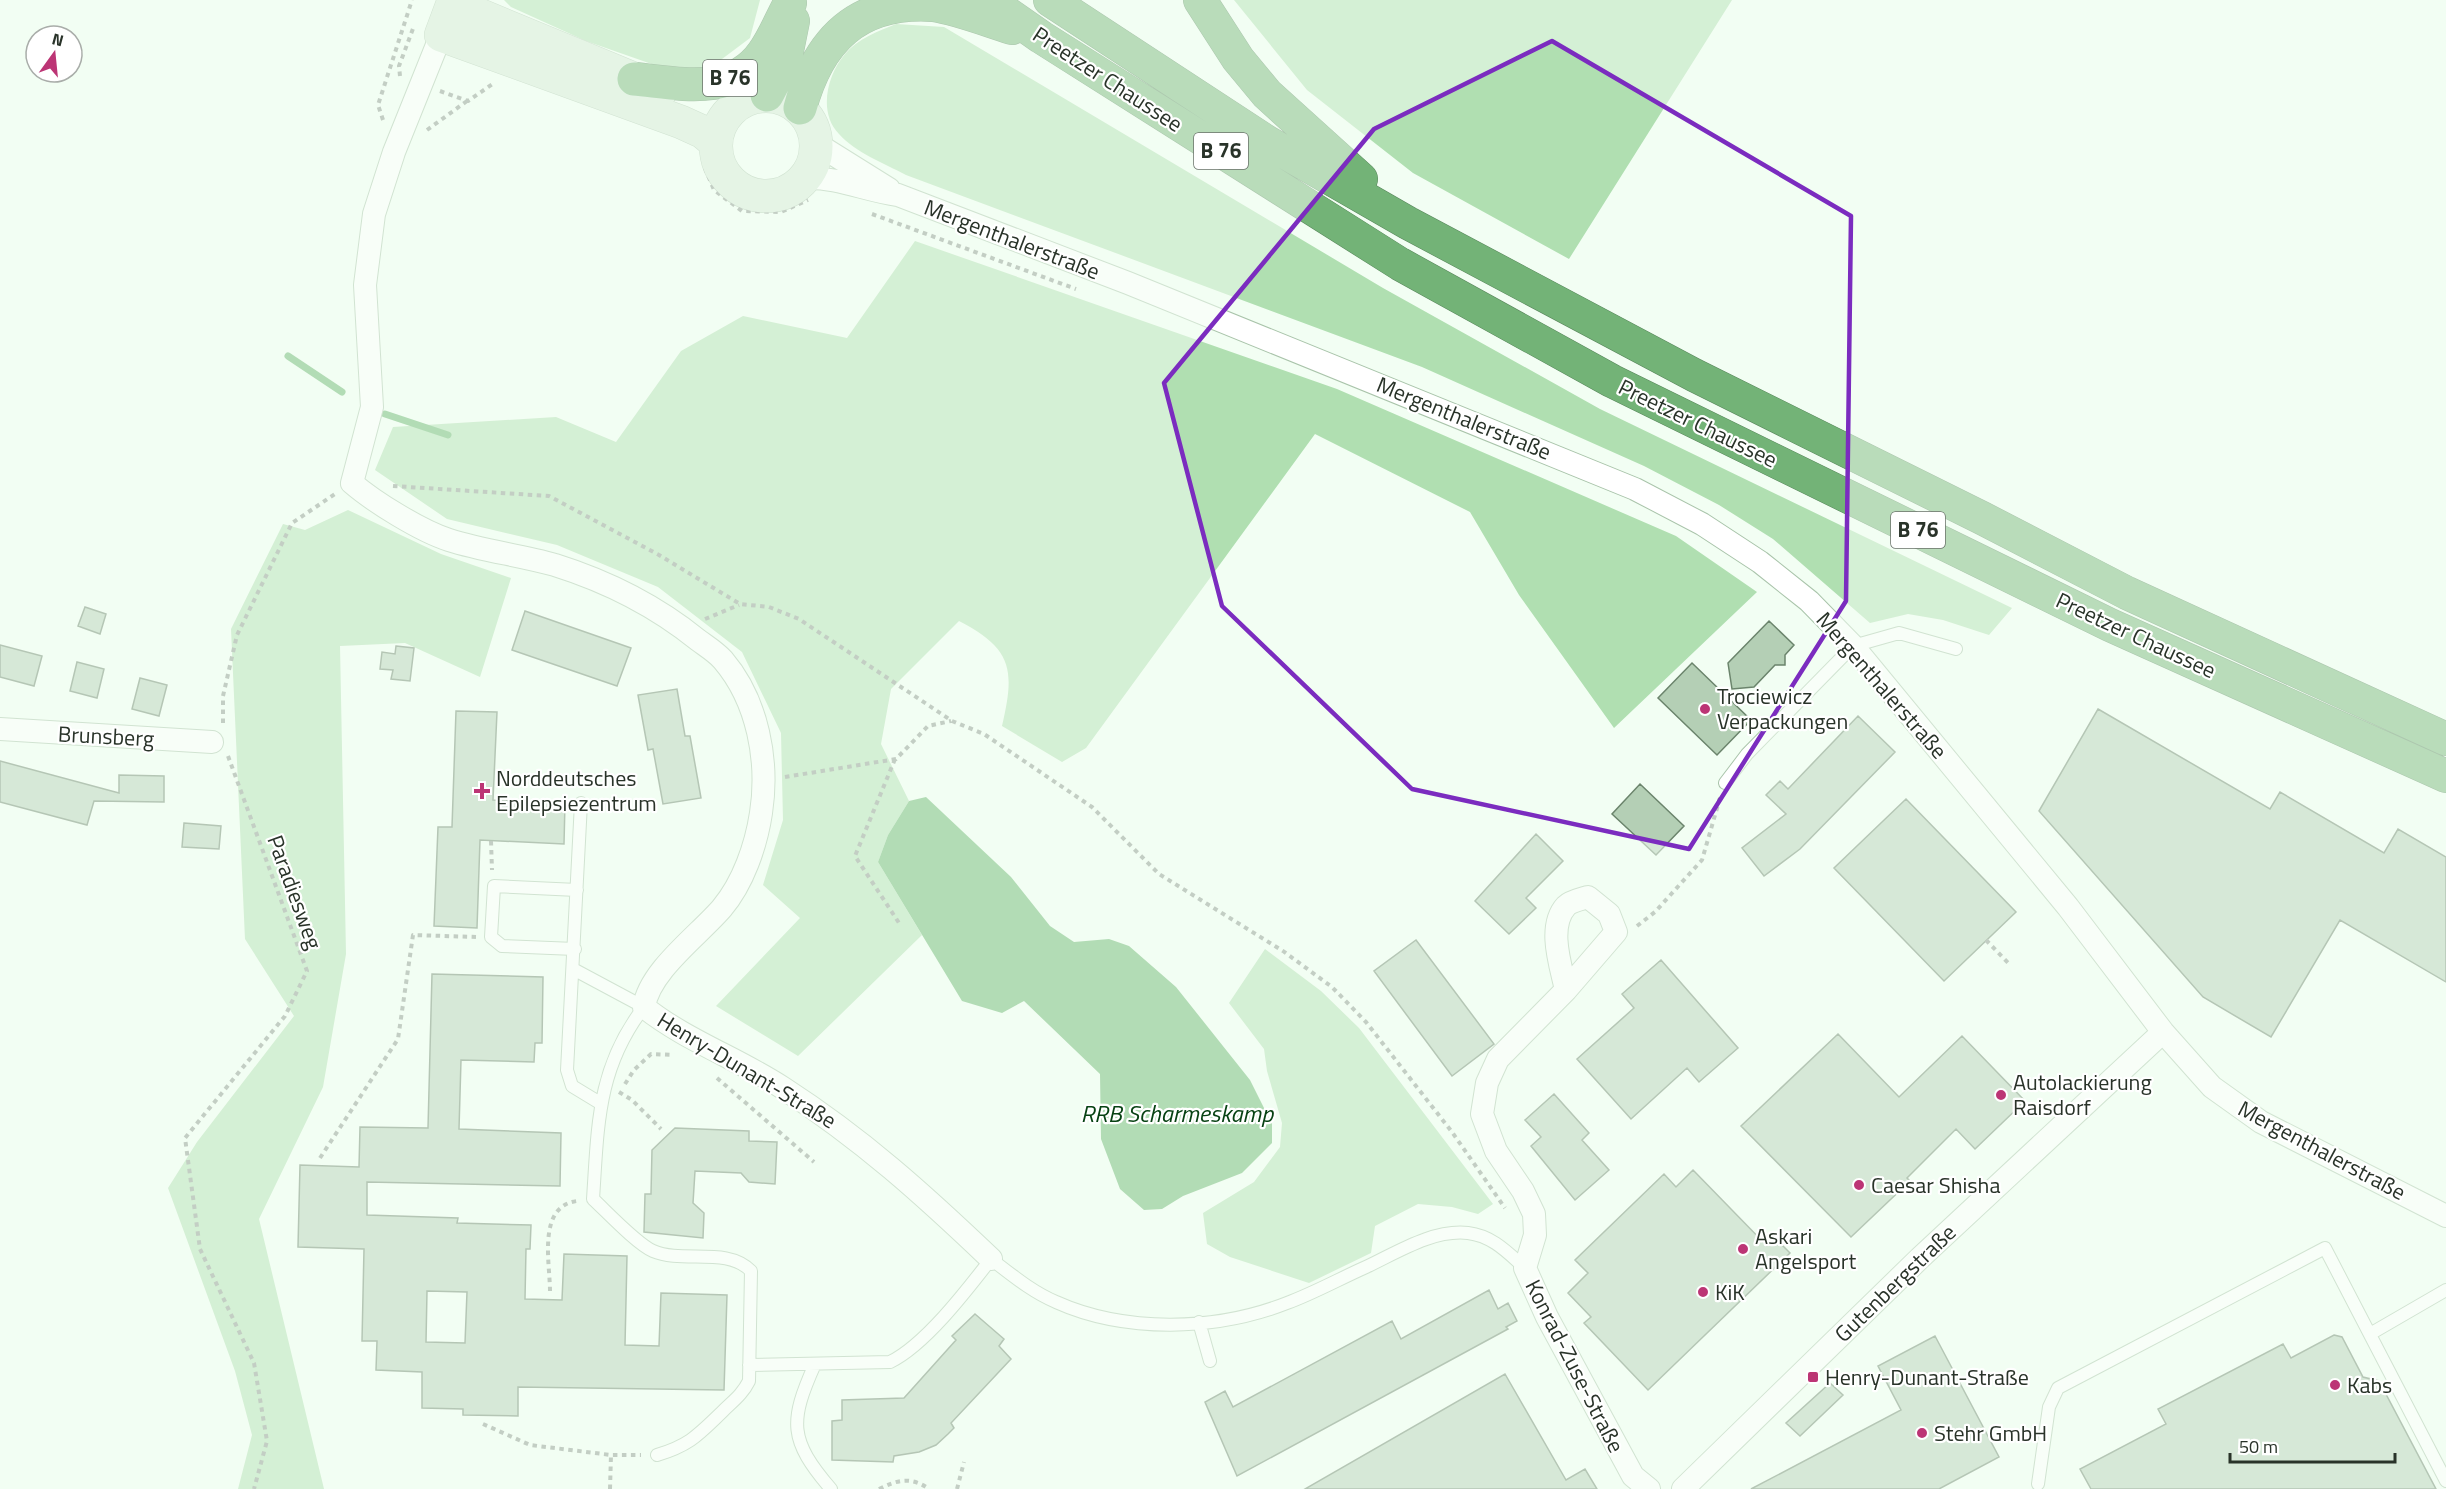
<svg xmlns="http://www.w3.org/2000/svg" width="2446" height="1489" font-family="'Titillium Web',sans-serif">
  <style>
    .green { fill: #b0dfb1 }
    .water { fill: #65b36b }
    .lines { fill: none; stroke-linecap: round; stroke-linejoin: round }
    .stream { stroke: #65b36b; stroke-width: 7 }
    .building { fill: #b4cfb5; stroke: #6b846c; stroke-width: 1.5; fill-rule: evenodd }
    .lane-casing { stroke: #a9c4aa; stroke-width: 14 }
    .street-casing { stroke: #a9c4aa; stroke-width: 24 }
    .secondary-casing { stroke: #a9c4aa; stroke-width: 34 }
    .highway-casing { stroke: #59865c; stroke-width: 34 }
    .path { stroke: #8b968c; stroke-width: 4; stroke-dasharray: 4.5 4.5; stroke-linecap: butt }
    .lane { stroke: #fff; stroke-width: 12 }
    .street { stroke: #fff; stroke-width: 22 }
    .secondary { stroke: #d5e8d6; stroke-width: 33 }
    .highway { stroke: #73b377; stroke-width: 33 }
    .marked { fill: none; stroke: #7b2cbf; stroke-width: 4.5; stroke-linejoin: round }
    .poi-dot { fill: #bc3575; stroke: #fff; stroke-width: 2 }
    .labels { text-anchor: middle; stroke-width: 4.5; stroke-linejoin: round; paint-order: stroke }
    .shield { fill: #fff; stroke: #697069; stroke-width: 1.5 }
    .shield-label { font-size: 21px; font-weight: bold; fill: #293329 }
    .street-label { font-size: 22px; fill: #293329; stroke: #fff }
    .poi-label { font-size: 22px; fill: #293329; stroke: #fff; text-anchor: start }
    .water-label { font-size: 24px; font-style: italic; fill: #074213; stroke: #fff }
  </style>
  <rect width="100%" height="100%" fill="#f2fef3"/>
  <path class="green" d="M 504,0 L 760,0 L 750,38 L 706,71 L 663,68 L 586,41 L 511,7 Z
    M 1234,0 L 1732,0 L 1569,259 L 1413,173 L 1307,90 Z
    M 896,24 L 944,27 L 1383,288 L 1600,409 L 2012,608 L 1989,635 L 1943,620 L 1908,614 L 1870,623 L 1773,539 L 1719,505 L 1644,466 L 1422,367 L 906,175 C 884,163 856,153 839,134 C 818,113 827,75 845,54 C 857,39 879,31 896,24 Z
    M 915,241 L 1337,389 L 1676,536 L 1757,592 L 1614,728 L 1519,595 L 1470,512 L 1315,434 L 1086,748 L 1062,762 L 1002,726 C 1015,670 1013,649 959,621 L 891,689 L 881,744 L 909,801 L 888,835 L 878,862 L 922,935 L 798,1056 L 716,1006 L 800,918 L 763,885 L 783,820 L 781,733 L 742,652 L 658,587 L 557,545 L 447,519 L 375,470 L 393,427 L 556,417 L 616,442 L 681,351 L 743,316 L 847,338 Z
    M 348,510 L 441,554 L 511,578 L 480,677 L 405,643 L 340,646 L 346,954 L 323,1087 L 259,1219 L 324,1489 L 238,1489 L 252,1435 L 235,1371 L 168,1188 L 197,1142 L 294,1016 L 245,939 L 231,629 L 283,524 L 305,530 Z
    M 1265,949 L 1321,991 L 1359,1028 L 1493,1204 L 1478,1214 L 1452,1207 L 1418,1204 L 1375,1226 L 1371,1253 L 1309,1283 L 1230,1257 L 1207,1244 L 1203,1213 L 1254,1182 L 1280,1147 L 1282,1123 L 1267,1071 L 1264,1049 L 1229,1003 Z"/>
  <path class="water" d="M 926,797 L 1011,877 L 1050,926 L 1074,942 L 1109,939 L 1129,946 L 1176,987 L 1250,1080 L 1272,1124 L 1272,1143 L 1242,1173 L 1183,1196 L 1162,1209 L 1144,1210 L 1120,1189 L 1101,1139 L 1100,1074 L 1024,1001 L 1002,1013 L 962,1001 L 878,862 L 888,835 L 909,801 Z"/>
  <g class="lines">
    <path class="stream" d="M 288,356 L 342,392
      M 385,414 L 448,435"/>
  </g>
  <path class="building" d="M 85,607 L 106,614 L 100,634 L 78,626 Z
    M 525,611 L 631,648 L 617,686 L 512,650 Z
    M 1769,621 L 1794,645 L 1785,655 L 1785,665 L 1775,665 L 1754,687 L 1732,689 L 1728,663 Z
    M 0,645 L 42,656 L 34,686 L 0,677 Z
    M 396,646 L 414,648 L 410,681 L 391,679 L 393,670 L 380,669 L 382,652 L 395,654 Z
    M 77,662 L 104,669 L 97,698 L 70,691 Z
    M 1692,663 L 1751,720 L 1717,755 L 1658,698 Z
    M 140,678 L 167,685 L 159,716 L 132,709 Z
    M 677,689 L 685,736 L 690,736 L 701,798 L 663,804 L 653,749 L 648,750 L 638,695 Z
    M 2098,709 L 2270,809 L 2280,792 L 2384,853 L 2398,829 L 2446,857 L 2446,982 L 2340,920 L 2271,1037 L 2203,997 L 2039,811 Z
    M 456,711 L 497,712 L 493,800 L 565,803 L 564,844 L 480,840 L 477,928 L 434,926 L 438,827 L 452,827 Z
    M 1858,716 L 1895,752 L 1800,849 L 1764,876 L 1742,848 L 1786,814 L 1766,795 L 1780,781 L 1788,789 Z
    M 0,761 L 119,793 L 119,775 L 164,776 L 164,802 L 94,801 L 87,825 L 0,802 Z
    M 1640,784 L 1684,826 L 1656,855 L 1612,814 Z
    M 1906,799 L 2016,912 L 1944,981 L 1834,868 Z
    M 184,823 L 221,826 L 219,849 L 182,847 Z
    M 1536,834 L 1563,861 L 1526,898 L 1536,908 L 1509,934 L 1475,901 Z
    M 1416,940 L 1494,1044 L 1452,1076 L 1374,971 Z
    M 1661,960 L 1738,1048 L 1699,1082 L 1687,1068 L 1631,1119 L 1577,1059 L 1634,1008 L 1622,994 Z
    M 432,974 L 543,977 L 542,1043 L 535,1043 L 534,1062 L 461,1060 L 459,1129 L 561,1133 L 560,1186 L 367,1182 L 367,1215 L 458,1218 L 457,1223 L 531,1225 L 530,1249 L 526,1249 L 525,1299 L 562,1300 L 564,1254 L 627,1256 L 625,1345 L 659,1346 L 661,1293 L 727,1295 L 724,1390 L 518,1387 L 518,1416 L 463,1415 L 463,1409 L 422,1408 L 422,1372 L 376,1370 L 377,1341 L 362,1341 L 364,1249 L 298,1247 L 300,1165 L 359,1167 L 360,1127 L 428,1128 ZM 427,1291 L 467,1292 L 465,1343 L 426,1342 Z
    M 1838,1034 L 1899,1097 L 1962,1036 L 2025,1101 L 1975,1149 L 1956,1129 L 1907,1178 L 1910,1181 L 1851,1237 L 1741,1126 Z
    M 1554,1094 L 1589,1133 L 1582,1140 L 1609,1170 L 1575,1200 L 1531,1146 L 1541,1137 L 1525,1120 Z
    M 675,1128 L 749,1131 L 749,1141 L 777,1142 L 775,1184 L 749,1182 L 741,1173 L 695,1171 L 693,1203 L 704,1213 L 703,1238 L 644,1232 L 645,1194 L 651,1194 L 652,1150 Z
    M 1693,1170 L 1767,1246 L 1775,1238 L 1790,1253 L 1648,1390 L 1584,1323 L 1591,1317 L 1568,1293 L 1588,1273 L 1575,1260 L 1664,1174 L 1676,1187 Z
    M 1489,1290 L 1498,1309 L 1508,1303 L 1517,1321 L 1506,1327 L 1508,1329 L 1237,1476 L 1205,1402 L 1225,1391 L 1233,1407 L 1392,1321 L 1401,1339 Z
    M 975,1314 L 1004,1339 L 999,1346 L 1011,1359 L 951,1423 L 954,1428 L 948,1434 L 936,1445 L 919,1452 L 894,1456 L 893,1462 L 832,1460 L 832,1421 L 842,1420 L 842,1400 L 904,1398 L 956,1340 L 952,1336 Z
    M 2334,1335 L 2342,1337 L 2363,1377 L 2379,1381 L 2436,1489 L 2091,1489 L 2080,1469 L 2166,1424 L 2158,1409 L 2283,1344 L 2291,1358 Z
    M 1935,1336 L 1999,1457 L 1939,1489 L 1751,1489 L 1901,1410 L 1878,1366 Z
    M 1505,1374 L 1566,1480 L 1585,1469 L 1597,1489 L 1305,1489 Z
    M 1830,1383 L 1843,1395 L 1800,1436 L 1786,1423 Z"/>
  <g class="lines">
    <defs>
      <path id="lane" d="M 1725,783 L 1747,754 L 1853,646 L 1899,633 L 1956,649
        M 581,803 L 567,1070 L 572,1086 L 600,1103
        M 575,949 L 502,946 L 491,937 L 494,886 L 577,890
        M 573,969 L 644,1007 C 597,1068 598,1125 593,1199 C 607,1212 637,1244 653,1251 C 683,1264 727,1246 751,1271 L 749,1381 C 742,1395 733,1401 722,1412 C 698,1435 690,1445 657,1455
        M 1199,1322 L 1210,1361
        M 2370,1334 L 2446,1290
        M 815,1364 C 789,1422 789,1440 831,1489
        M 749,1365 L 890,1362 C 925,1345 967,1290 991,1259 C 1012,1275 1032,1292 1056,1302 C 1125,1333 1216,1331 1287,1303 C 1314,1293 1339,1279 1366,1267 C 1396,1253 1433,1229 1468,1233 C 1493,1236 1508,1253 1525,1268
        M 2038,1484 L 2049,1407 L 2058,1388 L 2325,1248 L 2446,1481"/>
      <path id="street" d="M 441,35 L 394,152 L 374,214 L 365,285 L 372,407 L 352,483 C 374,502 421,531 449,540 C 483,551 520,555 555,565 C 606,581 656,606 698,640 C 706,646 716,652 723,660 C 758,701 769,761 761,813 C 756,846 743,883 722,908 C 699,935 649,971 644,1007 C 685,1040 739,1059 783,1088 C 862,1139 924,1195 991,1259
        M 817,144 L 889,189
        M 806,178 C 838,177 867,191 898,195 L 1128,283 L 1635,489 L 1702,524 L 1760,562 L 1809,601 L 1853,646 L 2068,907 L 2163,1032 L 2212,1087 L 2261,1122 L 2446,1216
        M 0,729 L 212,742
        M 1566,990 C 1561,966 1547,927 1566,906 C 1571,901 1582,899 1588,897 L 1609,914 L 1616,932 L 1566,990 L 1498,1059 L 1487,1083 L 1482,1114 L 1496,1151 L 1523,1191 L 1534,1214 L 1535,1235 L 1525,1268 L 1547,1317 L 1633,1476 L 1649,1489
        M 1683,1489 L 1920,1258 L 2163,1032"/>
      <path id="secondary" d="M 454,0 L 441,35 L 681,122 L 703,132 L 716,143
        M 453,4 L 634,79 L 659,94
        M716 146a50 50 0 1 1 100 0a50 50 0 1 1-100 0Z"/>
      <path id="highway" d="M 988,0 L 1041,37 L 1400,264 L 1612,381 L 2110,625 L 2446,776
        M 1050,0 L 1267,142 L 1408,223 L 1694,375 L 1982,518 L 2127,593 L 2446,739
        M 1200,0 L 1238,59 L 1267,94 L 1361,179
        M 634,79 C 679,83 732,97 763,53 C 774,38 781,19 790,3
        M 767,95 L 785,61 L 793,21
        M 800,108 C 818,41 857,0 933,5 C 959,9 986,20 1012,28"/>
    </defs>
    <use href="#lane" class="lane-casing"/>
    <use href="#street" class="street-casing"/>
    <use href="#secondary" class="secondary-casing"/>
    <use href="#highway" class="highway-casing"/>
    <path class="path" d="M 400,76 L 399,66 L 414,26
      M 440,91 L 468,101 L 494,83
      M 383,120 L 378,105 L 412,0
      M 427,130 L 467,101
      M 705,168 L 714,190 L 742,211 L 781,212 L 808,200
      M 872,214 L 1076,289
      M 393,486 L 549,496 L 659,555 L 740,604 L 769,607 L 799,619 L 952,721 L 984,734 L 1092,807 L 1159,874 L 1283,951 L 1332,987 L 1366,1022 L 1452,1132 L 1505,1208
      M 705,619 L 739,605
      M 223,723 L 223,696 L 237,635 L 292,523 L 335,494
      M 228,756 L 307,971 L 285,1016 L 185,1138 L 200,1249 L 254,1363 L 267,1441 L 254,1489
      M 895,759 L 855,856 L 901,926
      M 785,777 L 896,759 L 928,726 L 951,721
      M 491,841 L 492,870
      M 1637,926 L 1655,912 L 1702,860 L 1720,798
      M 1986,940 L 2010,965
      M 717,1078 L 814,1162
      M 625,1084 L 634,1070 L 651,1054 L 674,1055
      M 619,1092 L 632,1100 L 661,1129
      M 320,1158 L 398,1039 L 413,935 L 476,937
      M 550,1291 C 550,1263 537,1206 577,1201
      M 483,1424 L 530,1445 L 611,1455 L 641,1455
      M 610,1489 L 611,1455
      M 879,1489 C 897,1480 911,1476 929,1489
      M 957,1489 L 964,1462"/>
    <use href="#lane" class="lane"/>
    <use href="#street" class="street"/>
    <use href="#secondary" class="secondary"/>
    <use href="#highway" class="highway"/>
  </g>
  <path d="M0 0H2446V1489H0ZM 1552,41 L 1851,216 L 1846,601 L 1689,849 L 1412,789 L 1222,606 L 1164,383 L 1374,129 Z" fill="#f2fef3" fill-opacity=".55" fill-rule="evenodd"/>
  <path class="marked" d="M 1552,41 L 1851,216 L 1846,601 L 1689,849 L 1412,789 L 1222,606 L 1164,383 L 1374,129 Z"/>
  <g class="poi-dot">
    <circle cx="1705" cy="709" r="6"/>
    <path d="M479 782h6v6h6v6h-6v6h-6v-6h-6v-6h6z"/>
    <circle cx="2001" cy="1095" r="6"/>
    <circle cx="1859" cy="1185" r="6"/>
    <circle cx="1743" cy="1249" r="6"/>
    <circle cx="1703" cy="1292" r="6"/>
    <rect x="1807" y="1371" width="12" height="12" rx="3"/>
    <circle cx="2335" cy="1385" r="6"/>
    <circle cx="1922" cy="1433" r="6"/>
  </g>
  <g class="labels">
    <g class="shield">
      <rect x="703" y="60" width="54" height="36" rx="4.5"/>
      <rect x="1194" y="133" width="54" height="36" rx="4.5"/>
      <rect x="1891" y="512" width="54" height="36" rx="4.5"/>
    </g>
    <g class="shield-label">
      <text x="730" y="85">B 76</text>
      <text x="1221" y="158">B 76</text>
      <text x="1918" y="537">B 76</text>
    </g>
    <g class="street-label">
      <text transform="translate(1108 79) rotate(33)" y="8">Preetzer Chaussee</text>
      <text transform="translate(1012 239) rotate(21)" y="8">Mergenthalerstraße</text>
      <text transform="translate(1464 418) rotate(22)" y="8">Mergenthalerstraße</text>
      <text transform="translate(1698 423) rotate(26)" y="8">Preetzer Chaussee</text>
      <text transform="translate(2136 635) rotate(25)" y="8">Preetzer Chaussee</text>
      <text transform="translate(1882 685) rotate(49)" y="8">Mergenthalerstraße</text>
      <text transform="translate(106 736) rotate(3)" y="8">Brunsberg</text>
      <text transform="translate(295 892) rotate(70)" y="8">Paradiesweg</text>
      <text transform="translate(747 1070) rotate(31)" y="8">Henry-Dunant-Straße</text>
      <text transform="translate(2322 1150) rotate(28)" y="8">Mergenthalerstraße</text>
      <text transform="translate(1895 1283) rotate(-44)" y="8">Gutenbergstraße</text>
      <text transform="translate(1575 1366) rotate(63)" y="8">Konrad-Zuse-Straße</text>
    </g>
    <g class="poi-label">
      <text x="1717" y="704">Trociewicz<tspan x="1717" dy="25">Verpackungen</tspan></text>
      <text x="496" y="786">Norddeutsches<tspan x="496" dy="25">Epilepsiezentrum</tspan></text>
      <text x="2013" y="1090">Autolackierung<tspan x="2013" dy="25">Raisdorf</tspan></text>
      <text x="1871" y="1193">Caesar Shisha</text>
      <text x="1755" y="1244">Askari<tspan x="1755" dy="25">Angelsport</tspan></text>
      <text x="1715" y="1300">KiK</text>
      <text x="1825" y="1385">Henry-Dunant-Straße</text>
      <text x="2347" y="1393">Kabs</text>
      <text x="1934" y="1441">Stehr GmbH</text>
    </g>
    <g class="water-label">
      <text x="1177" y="1122">RRB Scharmeskamp</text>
    </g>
  </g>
  <g transform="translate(54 54) rotate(15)"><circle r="28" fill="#ffffff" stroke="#a9ada9" stroke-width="1.5"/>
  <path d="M0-4.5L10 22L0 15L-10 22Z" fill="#bc3575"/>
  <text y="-9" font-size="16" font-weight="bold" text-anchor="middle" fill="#293329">N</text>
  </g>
  <path d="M2230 1453v9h165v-9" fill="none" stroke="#293329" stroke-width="3"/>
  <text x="2239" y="1453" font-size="18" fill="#293329" stroke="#ffffff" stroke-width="4.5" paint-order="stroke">50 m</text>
</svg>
